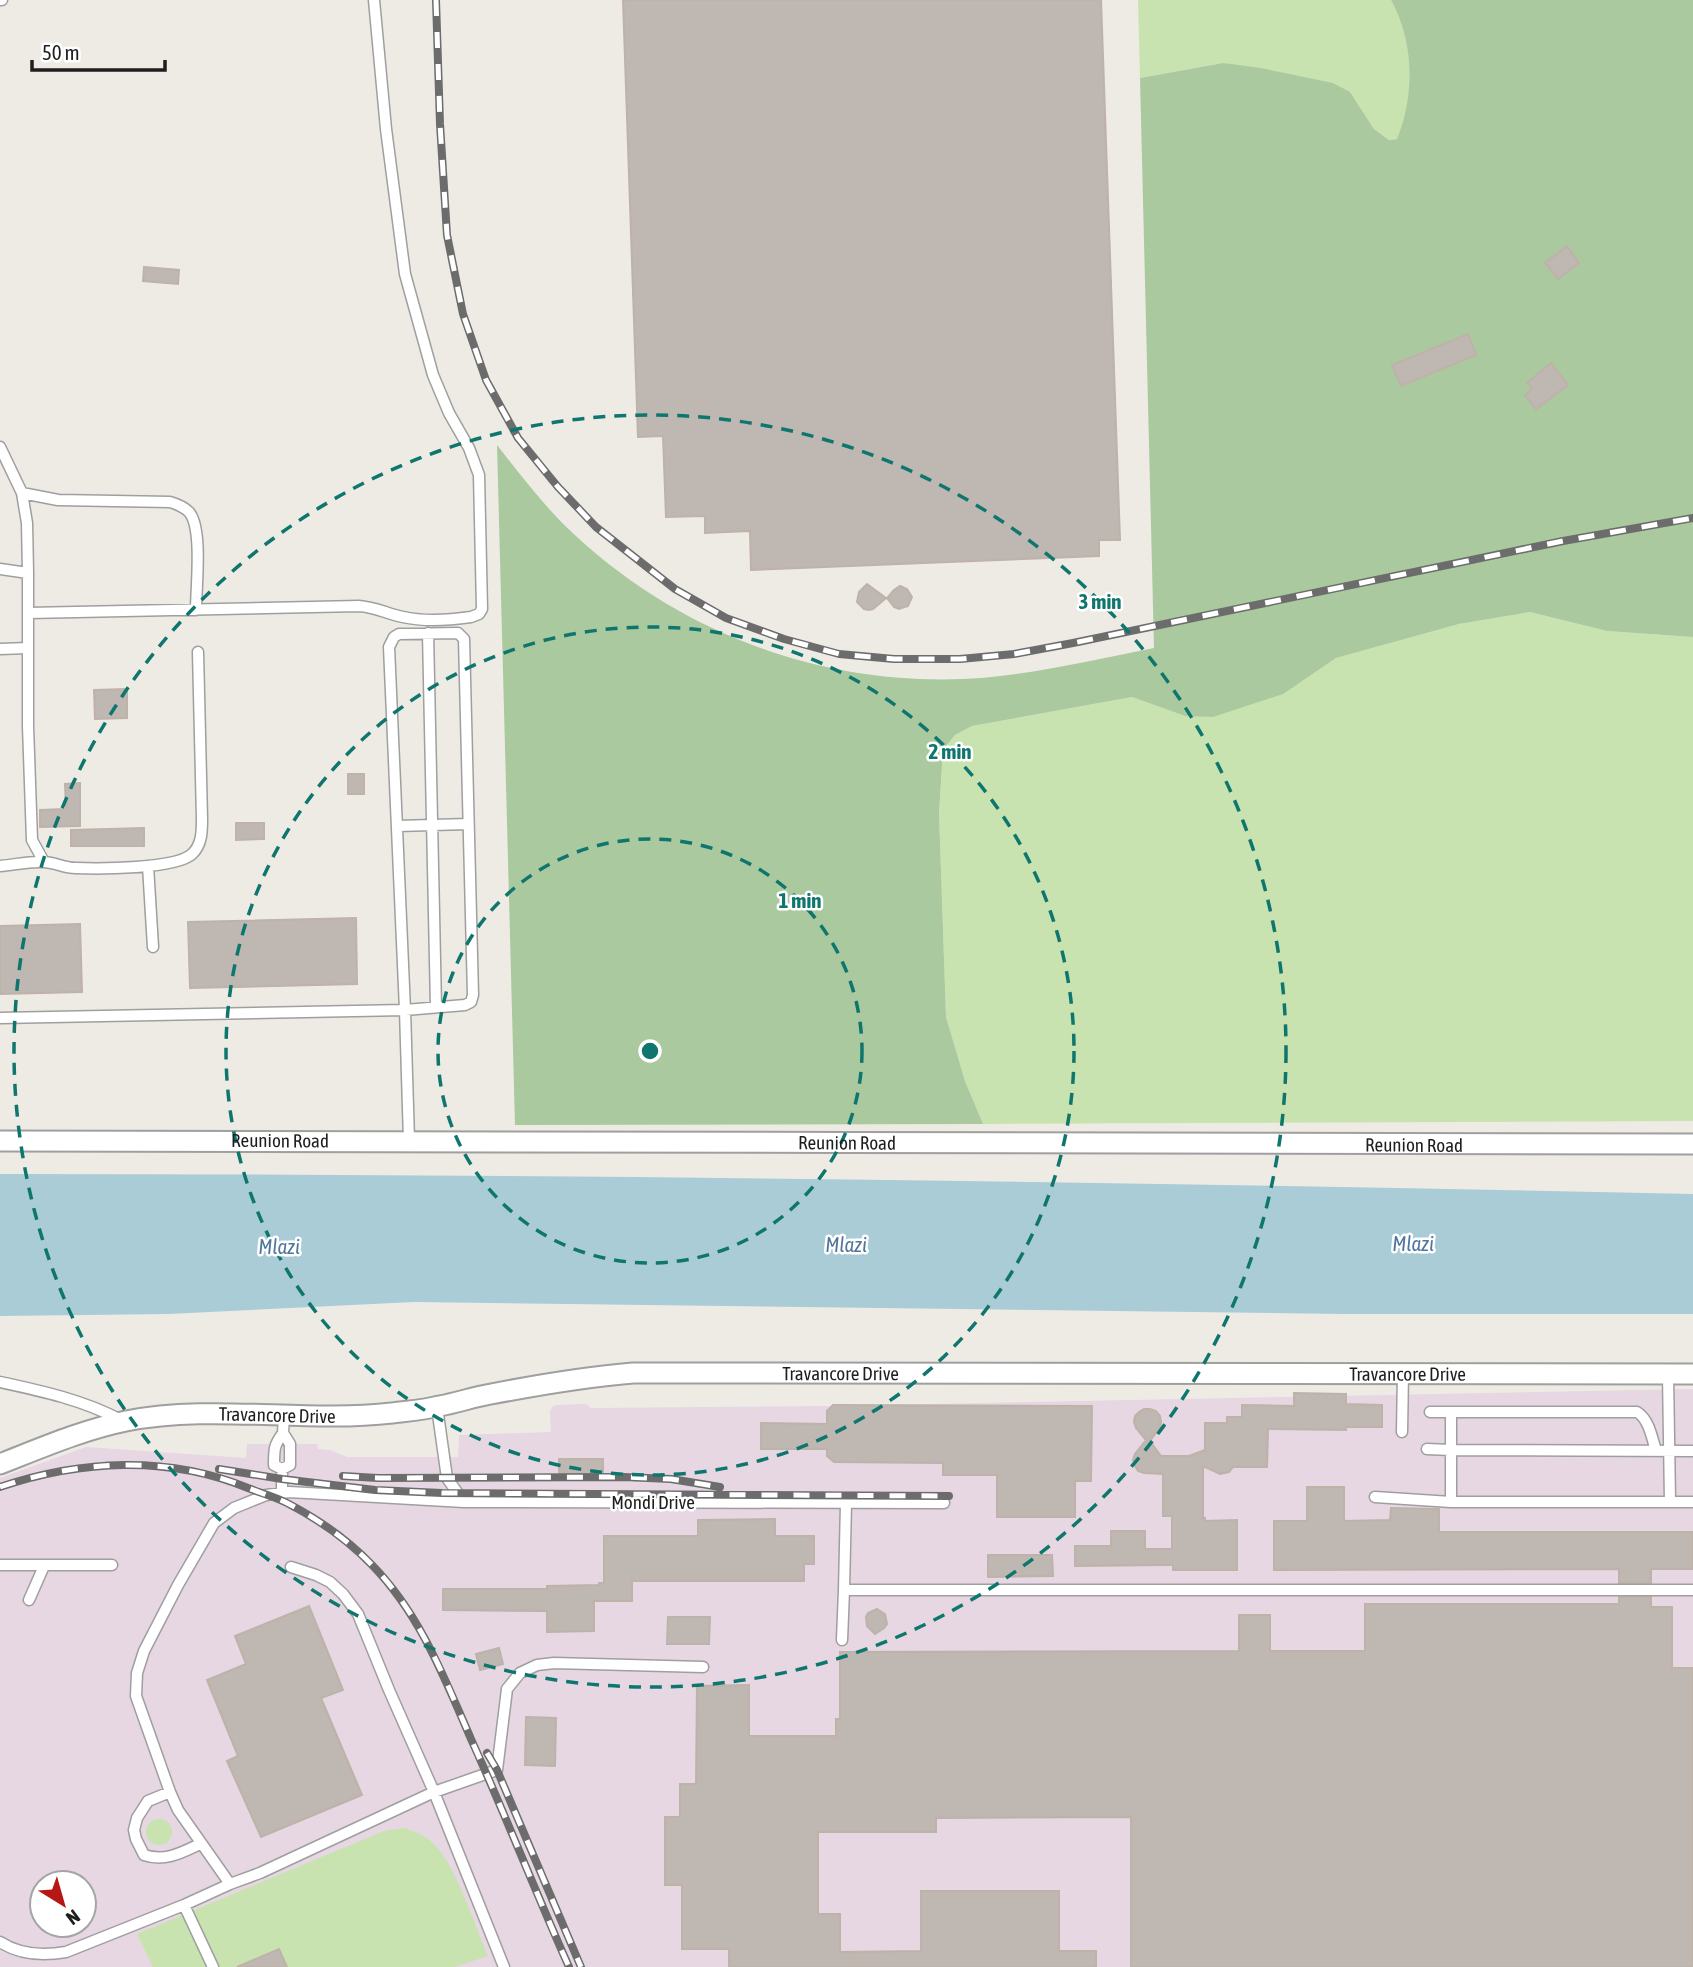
<svg xmlns="http://www.w3.org/2000/svg" width="1693" height="1967" font-family="'Asap Condensed',sans-serif">
  <style>
    .industrial { fill: #e6d7e3; fill-rule: evenodd }
    .grass { fill: #c8e3b0 }
    .forest { fill: #aac99e }
    .water { fill: #aaccd7 }
    .building { fill: #beb7b2; stroke: #beb2a9; stroke-width: 2 }
    .lines { fill: none; stroke-linecap: round; stroke-linejoin: round }
    .service-casing { stroke: #9f9f9f; stroke-width: 13 }
    .minor-casing { stroke: #9f9f9f; stroke-width: 23 }
    .service { stroke: #fff; stroke-width: 10 }
    .minor { stroke: #fff; stroke-width: 19 }
    .rail-casing { stroke: #6c6c6c; stroke-width: 8 }
    .rail { stroke: #fff; stroke-width: 5; stroke-dasharray: 16; stroke-linecap: butt }
    .ring { fill: none; stroke: #0f766e; stroke-width: 3.5; stroke-dasharray: 12 9 }
    .labels { text-anchor: middle; stroke-width: 5; stroke-linejoin: round; paint-order: stroke }
    .street-label { font-size: 19px; fill: #1e1e1e; stroke: #fff }
    .water-label { font-size: 21px; font-style: italic; fill: #51769d; stroke: #fff }
    .centre { fill: #0f766e; stroke: #fff; stroke-width: 3.5 }
    .ring-label { font-size: 21px; text-anchor: middle; font-weight: bold; fill: #0f766e; stroke: #fff; stroke-width: 5; stroke-linejoin: round; paint-order: stroke }
  </style>
  <rect width="100%" height="100%" fill="#eeebe5"/>
  <path class="industrial" d="M 1693,1389 L 1693,1967 L 0,1967 L 0,1478 L 86,1447 L 246,1458 L 247,1444 L 317,1444 L 318,1449 L 330,1450 L 347,1457 L 458,1457 L 459,1435 L 551,1432 L 550,1412 L 552,1407 L 557,1405 L 586,1404 L 591,1408 L 831,1406 ZM 42,1883 L 84,1883 L 84,1925 L 42,1925 Z"/>
  <path class="grass" d="M 1138,0 L 1391,0 C 1414,42 1415,95 1398,139 L 1389,140 L 1374,129 L 1350,92 L 1223,63 L 1140,78 Z
    M 1530,612 L 1607,631 L 1693,637 L 1693,1121 L 983,1124 L 965,1081 L 946,1017 L 939,814 L 943,750 L 955,735 L 972,726 L 1132,697 L 1185,716 L 1282,694 L 1336,658 L 1459,624 Z
    M146 1832a13 13 0 1 1 26 0a13 13 0 1 1-26 0Z
    M 404,1828 C 414,1831 425,1835 433,1843 C 455,1863 475,1926 488,1956 L 455,1967 L 153,1967 L 137,1934 L 384,1831 Z"/>
  <path class="forest" d="M 1391,0 L 1693,0 L 1693,637 L 1607,631 L 1530,612 L 1459,624 L 1336,658 L 1283,694 L 1213,717 L 1185,716 L 1132,697 L 972,726 L 955,735 L 943,750 L 939,813 L 946,1017 L 965,1081 L 983,1124 L 515,1125 L 497,445 C 522,477 547,510 577,537 C 687,638 833,689 982,678 C 1040,673 1097,659 1154,648 L 1140,78 L 1223,63 L 1261,68 L 1333,83 L 1350,92 L 1374,129 L 1389,140 L 1397,139 C 1415,95 1414,42 1391,0 Z"/>
  <path class="water" d="M 0,1174 C 564,1174 1129,1182 1693,1194 L 1693,1314 L 1342,1314 L 414,1302 L 169,1314 L 0,1316 Z"/>
  <path class="building" d="M 623,0 L 1101,0 L 1120,540 L 1099,540 L 1099,556 L 751,570 L 750,531 L 705,533 L 705,516 L 666,517 L 663,436 L 638,437 Z
    M 1567,246 L 1579,263 L 1558,279 L 1545,263 Z
    M 144,267 L 179,270 L 178,284 L 143,281 Z
    M 1468,334 L 1476,355 L 1401,386 L 1392,365 Z
    M 1551,363 L 1568,385 L 1536,409 L 1525,395 L 1532,389 L 1527,383 Z
    M 867,584 L 886,598 L 873,609 L 869,610 L 864,609 L 857,602 L 859,592 Z
    M 900,586 L 907,589 L 912,597 L 908,606 L 899,609 L 894,607 L 887,598 L 894,590 Z
    M 127,689 L 127,718 L 95,719 L 94,690 Z
    M 348,774 L 364,774 L 364,794 L 348,794 Z
    M 80,783 L 80,826 L 40,827 L 40,810 L 66,809 L 65,784 Z
    M 236,823 L 264,823 L 264,839 L 236,840 Z
    M 144,828 L 144,846 L 71,846 L 71,830 Z
    M 356,918 L 357,984 L 190,988 L 188,922 Z
    M 80,924 L 82,992 L 0,994 L 0,926 Z
    M 1294,1393 L 1346,1394 L 1346,1404 L 1382,1405 L 1382,1427 L 1346,1427 L 1346,1430 L 1268,1429 L 1267,1467 L 1233,1467 L 1229,1472 L 1220,1474 L 1203,1466 L 1203,1518 L 1205,1518 L 1205,1521 L 1237,1520 L 1237,1570 L 1173,1570 L 1173,1565 L 1166,1565 L 1075,1566 L 1075,1546 L 1111,1546 L 1111,1531 L 1145,1531 L 1145,1549 L 1172,1549 L 1172,1516 L 1163,1516 L 1163,1474 L 1144,1473 L 1138,1471 L 1135,1466 L 1133,1460 L 1135,1454 L 1146,1440 L 1136,1428 L 1134,1422 L 1135,1416 L 1139,1412 L 1144,1409 L 1150,1409 L 1156,1411 L 1160,1416 L 1161,1422 L 1160,1427 L 1150,1441 L 1161,1456 L 1189,1456 L 1205,1450 L 1205,1423 L 1227,1423 L 1227,1417 L 1242,1417 L 1242,1405 L 1294,1406 Z
    M 833,1405 L 1092,1406 L 1091,1481 L 1075,1481 L 1075,1517 L 997,1517 L 997,1475 L 943,1475 L 943,1463 L 834,1462 L 827,1456 L 827,1449 L 761,1449 L 761,1423 L 827,1424 L 827,1411 Z
    M 559,1459 L 603,1459 L 603,1474 L 559,1475 Z
    M 1307,1487 L 1344,1487 L 1344,1521 L 1390,1520 L 1391,1508 L 1439,1509 L 1439,1532 L 1693,1532 L 1693,1569 L 1651,1569 L 1651,1583 L 1619,1583 L 1619,1569 L 1274,1570 L 1274,1521 L 1307,1521 Z
    M 775,1519 L 775,1536 L 814,1536 L 814,1564 L 804,1564 L 804,1581 L 632,1581 L 632,1601 L 594,1601 L 594,1631 L 547,1632 L 547,1611 L 443,1610 L 443,1589 L 547,1589 L 547,1586 L 599,1585 L 599,1583 L 604,1583 L 604,1536 L 698,1536 L 698,1520 Z
    M 988,1555 L 1052,1555 L 1053,1576 L 988,1577 Z
    M 1619,1597 L 1651,1597 L 1651,1607 L 1672,1607 L 1672,1668 L 1693,1668 L 1693,1967 L 1131,1967 L 1131,1817 L 936,1818 L 936,1832 L 818,1832 L 818,1914 L 840,1914 L 840,1952 L 921,1951 L 921,1891 L 1059,1891 L 1059,1951 L 1096,1951 L 1096,1967 L 729,1967 L 729,1949 L 682,1949 L 682,1885 L 665,1885 L 665,1817 L 680,1817 L 680,1784 L 696,1784 L 697,1686 L 749,1685 L 749,1736 L 836,1736 L 836,1719 L 840,1719 L 840,1652 L 1239,1651 L 1239,1615 L 1270,1615 L 1270,1651 L 1365,1651 L 1365,1604 L 1619,1604 Z
    M 309,1606 L 343,1690 L 321,1698 L 362,1795 L 261,1837 L 227,1761 L 238,1756 L 207,1680 L 246,1664 L 235,1636 Z
    M 877,1609 L 885,1614 L 887,1624 L 884,1628 L 875,1634 L 867,1626 L 866,1617 L 868,1613 Z
    M 668,1617 L 710,1617 L 709,1644 L 667,1644 Z
    M 499,1648 L 503,1664 L 480,1670 L 476,1654 Z
    M 526,1717 L 556,1718 L 555,1766 L 525,1765 Z
    M 279,1949 L 287,1967 L 237,1967 Z"/>
  <g class="lines">
    <defs>
      <path id="service" d="M 0,0 L 2,0
        M 0,447 L 22,493
        M 0,569 L 28,573
        M 28,613 L 359,606 C 375,607 388,614 403,617 C 425,622 450,620 471,617 L 479,614 L 482,609 L 479,475 L 469,448 L 449,413 L 433,375 L 405,274 L 386,129 L 374,0
        M 428,633 L 436,1007
        M 0,649 L 28,648
        M 397,826 L 468,824
        M 44,862 L 32,840 L 28,726 L 28,573 L 27,523 L 22,493 L 58,500 L 170,502 C 177,504 184,507 189,512 C 203,528 196,587 196,610
        M 0,866 C 14,865 29,861 43,862 C 54,862 64,868 75,868 C 98,869 176,869 192,854 C 202,845 202,831 202,819 L 198,652
        M 148,866 L 153,947
        M 0,1018 L 405,1010 L 465,1005 L 471,1002 L 473,995 L 464,639 L 458,633 L 399,634 L 394,637 L 389,647 L 405,1010 L 409,1140
        M 1668,1374 L 1670,1502
        M 0,1382 C 42,1391 83,1400 121,1420
        M 437,1407 L 447,1478 L 464,1502 L 944,1503
        M 1430,1412 L 1451,1412
        M 1402,1432 L 1403,1373
        M 283,1433 C 274,1445 274,1449 274,1465 L 282,1469 L 290,1465 L 290,1444 L 283,1433 L 284,1415
        M 1427,1449 L 1451,1450 L 1451,1502 L 1693,1502
        M 1656,1451 C 1652,1438 1649,1419 1637,1412 L 1451,1412 L 1451,1450 L 1693,1451
        M 282,1493 L 282,1469
        M 1375,1497 L 1451,1502
        M 846,1503 L 844,1590 L 1693,1590
        M 0,1565 L 112,1565
        M 291,1567 L 316,1575 L 330,1582 L 343,1594 L 358,1614 L 389,1690 L 434,1792 L 504,1967
        M 29,1600 L 44,1566
        M 842,1640 L 844,1590
        M 170,1792 L 148,1801 L 137,1818 L 134,1830 L 136,1839 L 144,1855 C 165,1862 181,1853 200,1844
        M 230,1884 L 178,1810 L 170,1792 L 136,1696 L 137,1673 L 144,1651 L 178,1585 L 214,1523 L 234,1508 L 266,1495 L 289,1492 L 464,1502
        M 184,1905 L 213,1967
        M 0,1942 C 20,1955 43,1956 66,1952 L 184,1905 L 230,1884 L 260,1873 L 434,1792 L 497,1770 L 507,1689 L 520,1673 L 537,1665 L 554,1663 L 703,1667"/>
      <g id="minor">
        <path id="s1" d="M 0,1141 C 564,1138 1129,1147 1693,1144"/>
        <path id="s2" d="M 0,1464 C 41,1448 82,1430 126,1421 C 213,1404 304,1423 392,1413 C 407,1411 424,1410 439,1406 C 457,1403 473,1397 491,1394 C 538,1385 585,1377 633,1373 L 1693,1374"/>
      </g>
    </defs>
    <use href="#service" class="service-casing"/>
    <use href="#minor" class="minor-casing"/>
    <use href="#service" class="service"/>
    <use href="#minor" class="minor"/>
    <defs>
      <path id="rail" d="M 436,0 L 440,124 L 447,235 L 463,314 L 486,380 L 518,438 L 558,487 L 596,527 L 675,589 L 726,618 L 784,639 L 839,654 L 894,659 L 960,659 L 1014,654 L 1073,643 L 1563,541 L 1693,518
        M 219,1469 L 282,1479 L 375,1490 L 442,1493 L 949,1496
        M 343,1476 L 378,1478 L 624,1477 L 671,1479 L 720,1487
        M 0,1487 C 80,1460 168,1455 248,1488 C 261,1493 275,1497 287,1503 C 318,1519 349,1541 372,1565 C 420,1614 444,1677 471,1739 C 505,1814 535,1891 569,1967
        M 487,1753 L 497,1770 L 581,1967"/>
    </defs>
    <use href="#rail" class="rail-casing"/>
    <use href="#rail" class="rail"/>
  </g>
  <g class="ring">
    <circle cx="650" cy="1051" r="212"/>
    <circle cx="650" cy="1051" r="424"/>
    <circle cx="650" cy="1051" r="636"/>
  </g>
  <g class="labels">
    <g class="street-label">
      <text dy="7" stroke="none"><textPath href="#s1" startOffset="280">Reunion Road</textPath></text>
      <text dy="7" stroke="none"><textPath href="#s1" startOffset="847">Reunion Road</textPath></text>
      <text dy="7" stroke="none"><textPath href="#s1" startOffset="1414">Reunion Road</textPath></text>
      <text dy="7" stroke="none"><textPath href="#s2" startOffset="852">Travancore Drive</textPath></text>
      <text dy="7" stroke="none"><textPath href="#s2" startOffset="1419">Travancore Drive</textPath></text>
      <text dy="7" stroke="none"><textPath href="#s2" startOffset="285">Travancore Drive</textPath></text>
      <text x="653" y="1509">Mondi Drive</text>
    </g>
    <g class="water-label">
      <text x="1413" y="1251">Mlazi</text>
      <text x="846" y="1252">Mlazi</text>
      <text x="279" y="1254">Mlazi</text>
    </g>
  </g>
  <circle cx="650" cy="1051" r="10" class="centre"/>
  <g class="ring-label">
    <text x="1100" y="609">3 min</text>
    <text x="950" y="759">2 min</text>
    <text x="800" y="908">1 min</text>
  </g>
  <g transform="translate(63 1904) rotate(143)"><circle r="33" fill="#ffffff" stroke="#a5a5a5" stroke-width="2"/>
  <path d="M0-5L12 26L0 18L-12 26Z" fill="#b71714"/>
  <text y="-10" font-size="19" font-weight="bold" text-anchor="middle" fill="#1e1e1e">N</text>
  </g>
  <path d="M32 60v10h133v-10" fill="none" stroke="#1e1e1e" stroke-width="3.5"/>
  <text x="42" y="60" font-size="21" fill="#1e1e1e" stroke="#ffffff" stroke-width="5" paint-order="stroke">50 m</text>
</svg>
